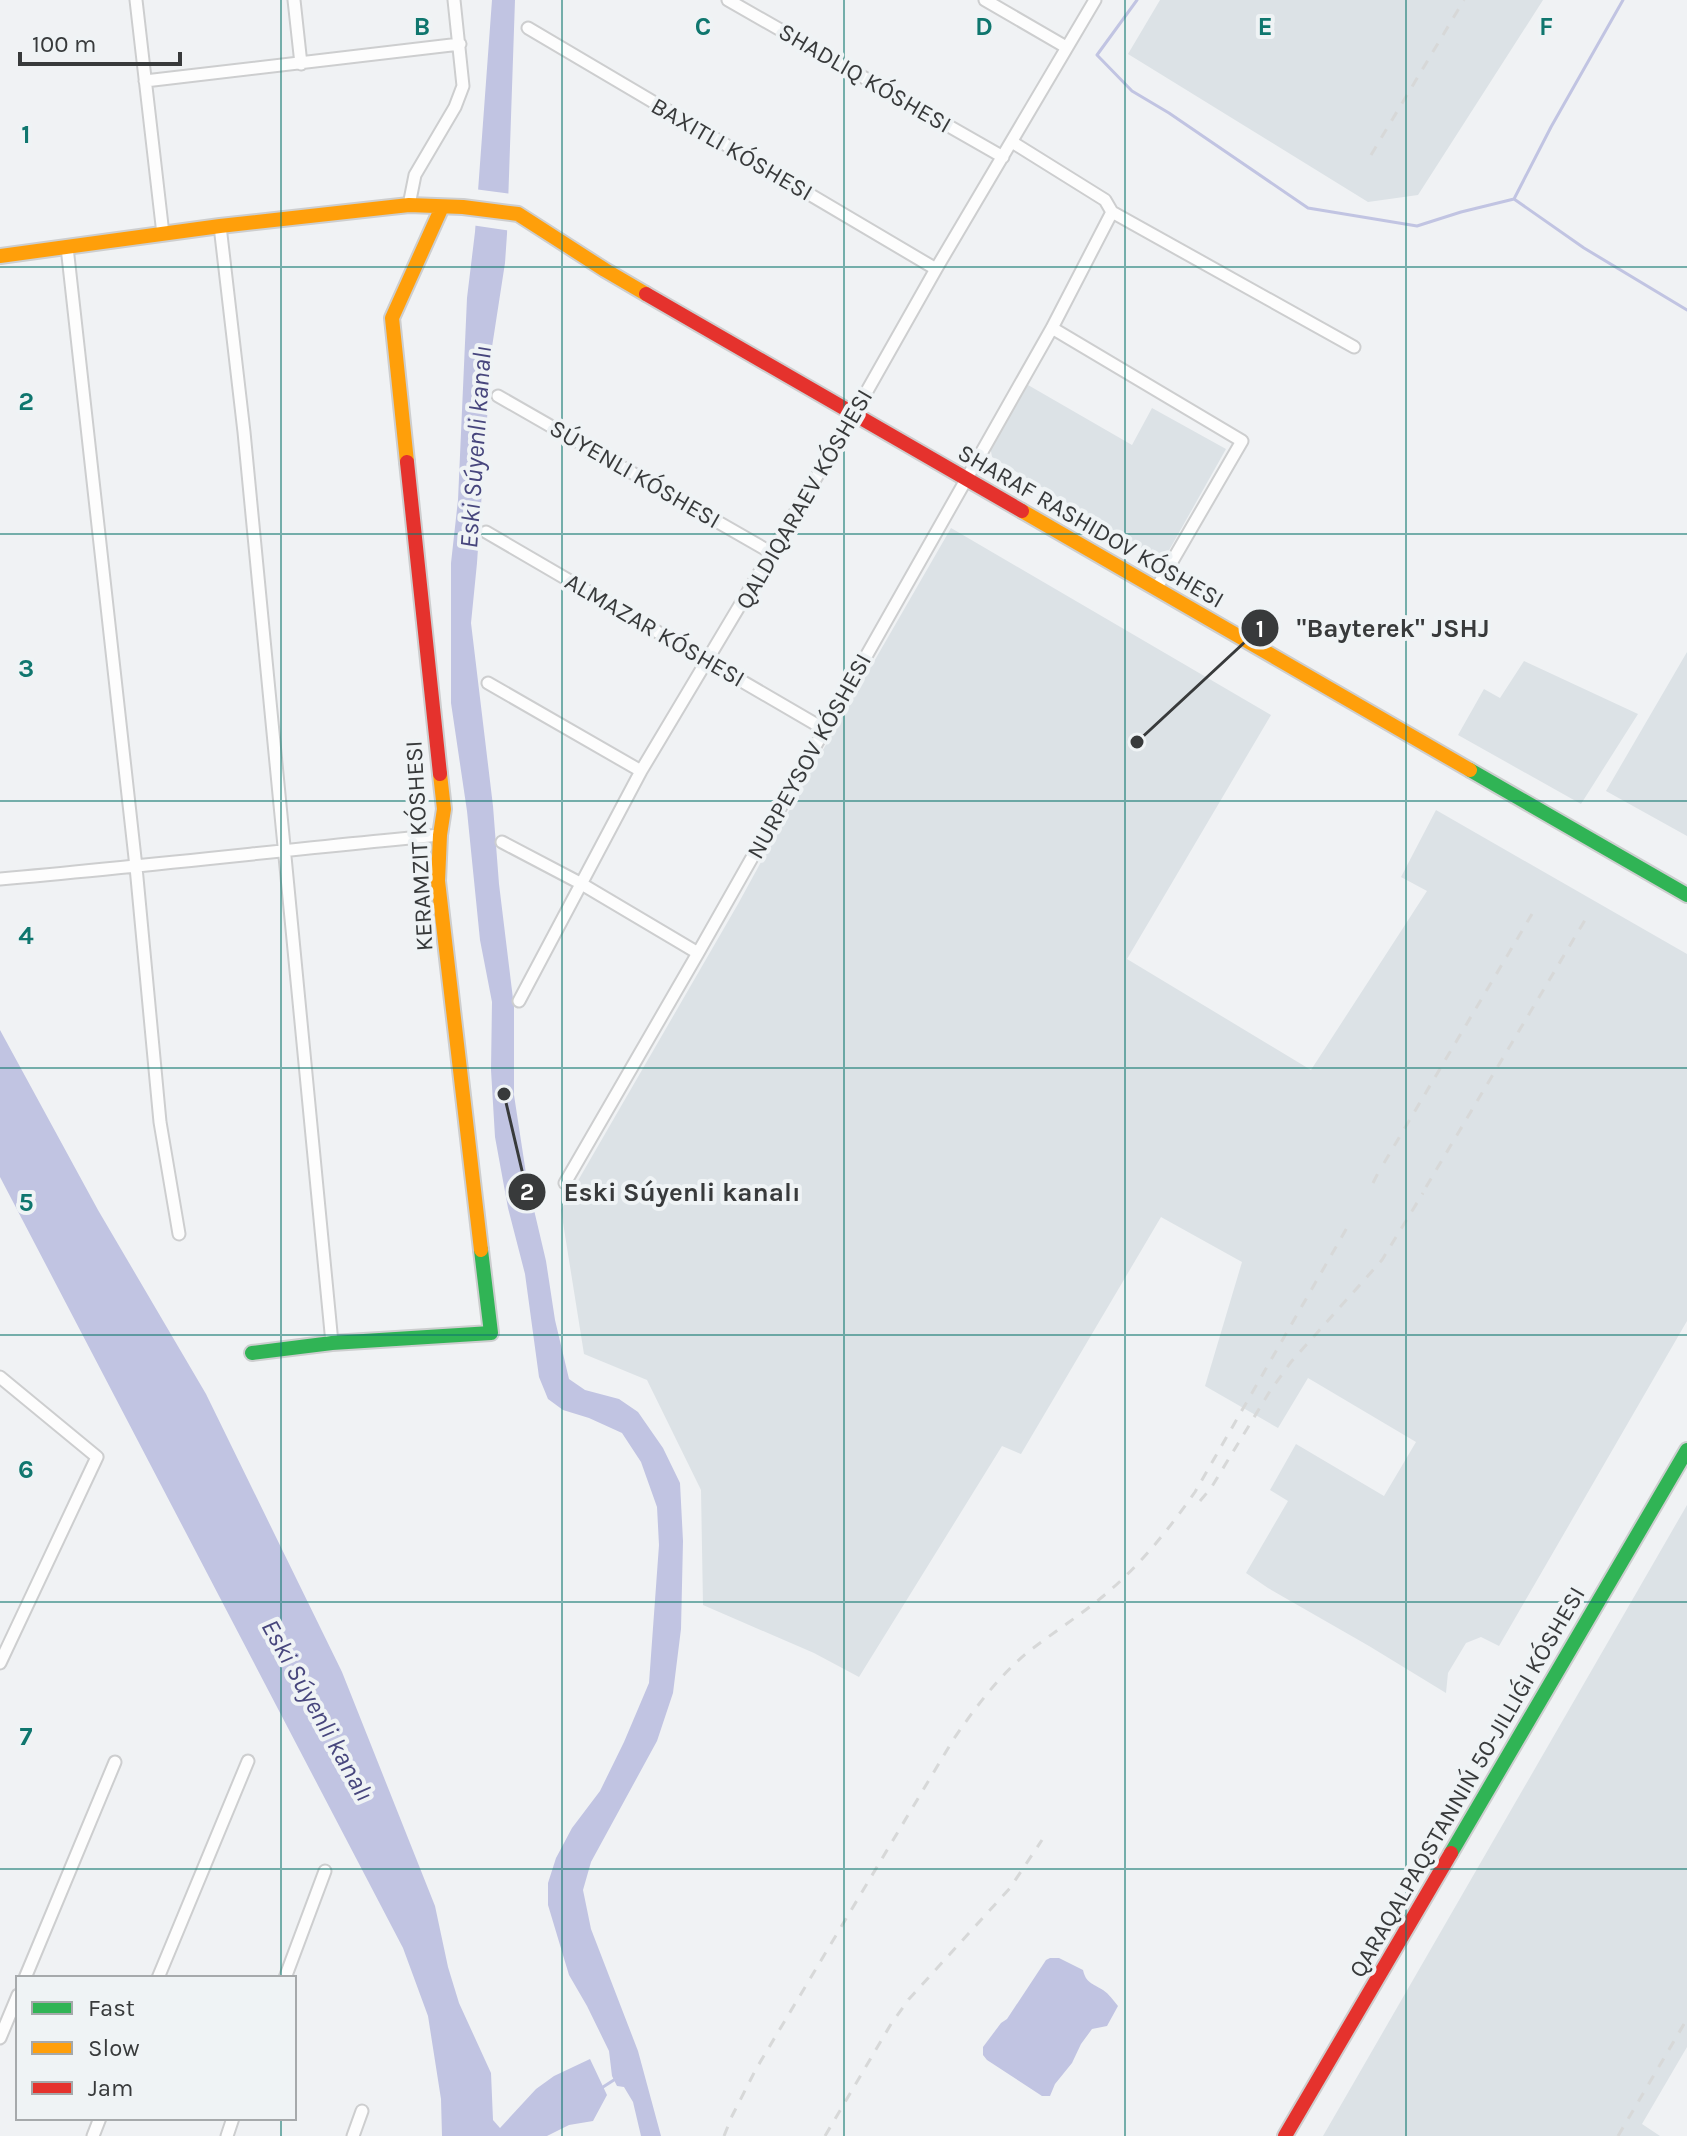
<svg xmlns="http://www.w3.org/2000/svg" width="1687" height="2136" font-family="Karla,sans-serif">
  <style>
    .built { fill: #dce2e6 }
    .water { fill: #c1c4e2 }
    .pier { fill: #f0f2f4 }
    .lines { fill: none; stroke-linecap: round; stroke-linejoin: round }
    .stream { stroke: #c1c4e2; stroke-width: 3 }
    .street-casing { stroke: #cdcecf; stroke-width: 15 }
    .fast-casing { stroke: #cdcecf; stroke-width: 18 }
    .slow-casing { stroke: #cdcecf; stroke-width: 18 }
    .jam-casing { stroke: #cdcecf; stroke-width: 18 }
    .street { stroke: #fdfdfd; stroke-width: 11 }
    .fast { stroke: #30b455; stroke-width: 14 }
    .slow { stroke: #ff9f0a; stroke-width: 14 }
    .jam { stroke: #e5322d; stroke-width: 14 }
    .rail { stroke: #d7d8d8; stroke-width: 3; stroke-dasharray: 10 10; stroke-linecap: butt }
    .grid { fill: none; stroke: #0f766e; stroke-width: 2; stroke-opacity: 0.55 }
    .labels { text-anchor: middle; stroke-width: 8; stroke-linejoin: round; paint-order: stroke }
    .street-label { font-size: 24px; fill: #383a3b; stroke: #eff3f5 }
    .water-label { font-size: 26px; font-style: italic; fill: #47467d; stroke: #eff3f5 }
    .grid-label { font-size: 26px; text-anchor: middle; font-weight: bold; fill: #0f766e; stroke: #eff3f5; stroke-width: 8; stroke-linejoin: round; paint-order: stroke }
    .leader { fill: none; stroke: #383a3b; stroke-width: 3 }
    .callout-dot { fill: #383a3b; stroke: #eff3f5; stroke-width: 3 }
    .mark-label { font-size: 24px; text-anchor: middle; font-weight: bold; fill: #fff }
    .callout-label { font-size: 26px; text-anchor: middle; font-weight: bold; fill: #383a3b; stroke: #eff3f5; stroke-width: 8; stroke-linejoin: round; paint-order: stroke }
  </style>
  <rect width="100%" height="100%" fill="#f0f2f4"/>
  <path class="built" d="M 1160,0 L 1543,0 L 1418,195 L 1368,202 L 1128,54 Z
    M 1028,385 L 1132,445 L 1152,408 L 1226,449 L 1163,561 L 992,457 L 990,446 Z
    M 951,528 L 1271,715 L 1127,959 L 1311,1070 L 1427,891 L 1401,877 L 1436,810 L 1687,954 L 1687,1321 L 1499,1646 L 1481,1637 L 1466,1643 L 1448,1673 L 1446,1693 L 1369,1646 L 1268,1588 L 1246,1573 L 1288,1501 L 1270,1490 L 1296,1444 L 1384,1496 L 1416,1442 L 1308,1378 L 1278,1428 L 1205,1386 L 1242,1262 L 1161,1217 L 1021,1454 L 1002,1446 L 859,1677 L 814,1653 L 703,1605 L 701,1490 L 647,1380 L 584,1354 L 561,1210 L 738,904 L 812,769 Z
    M 1687,652 L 1687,836 L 1606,791 Z
    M 1524,661 L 1638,714 L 1581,804 L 1458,735 L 1484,689 L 1500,698 Z
    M 1687,1505 L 1687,2047 L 1642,2124 L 1660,2136 L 1323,2136 Z"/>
  <path class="water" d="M 492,0 L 515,0 L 507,234 L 505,263 L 492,347 L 477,563 L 471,623 L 493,806 L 499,884 L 514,1007 L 514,1095 L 527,1180 L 546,1261 L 555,1320 L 569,1379 L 585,1390 L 619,1399 L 638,1412 L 663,1448 L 680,1483 L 683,1541 L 681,1629 L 673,1693 L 657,1741 L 591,1862 L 583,1890 L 591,1929 L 638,2051 L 661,2136 L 641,2136 L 633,2102 L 624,2087 L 617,2086 L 612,2076 L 609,2051 L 587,2006 L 569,1975 L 548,1905 L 548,1883 L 556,1858 L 572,1828 L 600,1791 L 624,1742 L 649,1683 L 659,1545 L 657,1507 L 641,1462 L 622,1433 L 589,1418 L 563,1410 L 548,1399 L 539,1377 L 525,1274 L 508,1208 L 495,1137 L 491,1070 L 492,1002 L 480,940 L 467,811 L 451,703 L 451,563 L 458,500 L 467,298 L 475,232 Z
    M 0,1030 L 98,1210 L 206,1394 L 342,1672 L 435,1906 L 448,1967 L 459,2003 L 491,2073 L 493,2120 L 500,2128 L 536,2089 L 554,2076 L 590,2059 L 607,2095 L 593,2121 L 569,2125 L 547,2136 L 442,2136 L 441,2099 L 428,2016 L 403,1948 L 0,1177 Z
    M 1050,1958 L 1059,1958 L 1083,1970 C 1086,1983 1092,1983 1103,1990 C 1109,1994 1113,2000 1118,2006 L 1107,2026 L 1092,2029 L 1081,2044 L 1072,2063 L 1055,2084 L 1050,2096 L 1042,2096 L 987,2060 L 983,2055 L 983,2047 L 1001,2023 L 1007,2019 L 1046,1960 Z"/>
  <path class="pier" d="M 474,189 L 511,194 L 511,231 L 471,225 Z"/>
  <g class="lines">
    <path class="stream" d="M 1137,0 L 1097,55 L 1132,91 L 1169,113 L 1308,208 L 1417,226 L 1461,212 L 1514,199 L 1584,248 L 1687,310
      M 1514,199 L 1551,127 L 1623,0
      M 603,2087 L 617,2078"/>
    <defs>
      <path id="street" d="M 136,0 L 163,234
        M 294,0 L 301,64
        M 728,0 L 1003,157
        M 985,0 L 1066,47
        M 528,28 L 936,269
        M 145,81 L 460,44
        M 1012,142 L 1105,200 L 1112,212 L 1354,347
        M 409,205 L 415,175 L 455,107 L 463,86 L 454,0
        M 220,226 L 244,432 L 332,1343
        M 67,247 L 136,867 L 160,1122 L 179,1234
        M 1052,328 L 1242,441 L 1156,589
        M 498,396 L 772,553
        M 486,532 L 824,729
        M 488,683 L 641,771
        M 502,842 L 580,883 L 698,953
        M 0,879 C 147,866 293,849 440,835
        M 519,1001 L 641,771 L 854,414 L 936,269 L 1095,0
        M 565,1183 L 698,953 L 1052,328 L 1112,212
        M 0,1377 L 97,1457 L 0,1663
        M 25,1978 L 115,1762
        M 158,1978 L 248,1761
        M 285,1978 L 325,1871
        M 0,2038 L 18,1995
        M 93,2136 L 100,2118
        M 227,2136 L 233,2118
        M 353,2136 L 362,2111"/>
      <path id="fast" d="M 1470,770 L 1687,895
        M 252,1353 L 332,1343 L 491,1333 L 481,1250
        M 1451,1853 L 1687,1450"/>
      <path id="slow" d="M 0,256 L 220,226 L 409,205 L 463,207 L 518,214 L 605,270 L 646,294
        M 407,462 L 392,318 L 442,207
        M 1022,511 L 1470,770
        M 440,774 L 444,809 L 440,835 L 438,881 L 481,1250"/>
      <path id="jam" d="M 646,294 L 1022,511
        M 407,462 L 440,774
        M 1285,2136 L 1451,1853"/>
    </defs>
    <use href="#street" class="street-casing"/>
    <use href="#fast" class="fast-casing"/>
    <use href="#slow" class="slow-casing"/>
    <use href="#jam" class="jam-casing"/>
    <use href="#street" class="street"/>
    <use href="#fast" class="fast"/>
    <use href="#slow" class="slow"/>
    <use href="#jam" class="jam"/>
    <path class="rail" d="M 1371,155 L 1464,0
      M 1384,1163 L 1532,914
      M 1373,1183 L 1380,1169
      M 1426,1187 L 1588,915
      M 1200,1501 L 1211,1488 L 1270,1391 L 1291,1362 L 1382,1260 L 1423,1193
      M 724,2136 L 732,2116 L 756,2069 L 953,1740 C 975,1708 998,1677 1028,1652 C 1054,1632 1082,1614 1107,1593 C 1141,1564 1169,1529 1195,1492 L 1348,1226
      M 825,2136 L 891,2024 L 909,1999 L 1010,1888 L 1042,1840
      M 1618,2136 L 1687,2019"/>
  </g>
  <path class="grid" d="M 281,0 L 281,1978M 562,0 L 562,2136M 844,0 L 844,2136M 1125,0 L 1125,2136M 1406,0 L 1406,2136M 0,267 L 1687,267M 0,534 L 1687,534M 0,801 L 1687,801M 0,1068 L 1687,1068M 0,1335 L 1687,1335M 0,1602 L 1687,1602M 0,1869 L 1687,1869M 281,2118 L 281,2136"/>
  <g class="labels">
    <g class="street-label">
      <text transform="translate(865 78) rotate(30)" y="8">SHADLIQ KÓSHESI</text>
      <text transform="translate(732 149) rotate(30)" y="8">BAXITLI KÓSHESI</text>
      <text transform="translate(635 474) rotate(30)" y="8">SÚYENLI KÓSHESI</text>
      <text transform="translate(804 499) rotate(-60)" y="8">QALDIQARAEV KÓSHESI</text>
      <text transform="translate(1091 526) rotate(30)" y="8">SHARAF RASHIDOV KÓSHESI</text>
      <text transform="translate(655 630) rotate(30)" y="8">ALMAZAR KÓSHESI</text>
      <text transform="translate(809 756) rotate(-61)" y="8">NURPEYSOV KÓSHESI</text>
      <text transform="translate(419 846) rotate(-93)" y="8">KERAMZIT KÓSHESI</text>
      <text transform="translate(1467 1782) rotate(-60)" y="8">QARAQALPAQSTANNIŃ 50-JILLIǴI KÓSHESI</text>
    </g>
    <g class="water-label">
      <text transform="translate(475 447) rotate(-86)" y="9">Eski Súyenli kanalı</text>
      <text transform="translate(318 1710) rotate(61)" y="9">Eski Súyenli kanalı</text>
    </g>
  </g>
  <g class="grid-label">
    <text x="422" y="35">B</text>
    <text x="703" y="35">C</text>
    <text x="984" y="35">D</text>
    <text x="1265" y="35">E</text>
    <text x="1546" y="35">F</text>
    <text x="26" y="143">1</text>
    <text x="26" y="410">2</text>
    <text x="26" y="677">3</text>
    <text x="26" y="944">4</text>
    <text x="26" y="1211">5</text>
    <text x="26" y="1478">6</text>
    <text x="26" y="1745">7</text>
  </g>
  <path class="leader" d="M1137 742L1260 628M504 1094L527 1192"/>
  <g class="callout-dot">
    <circle cx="1137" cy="742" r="8"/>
    <circle cx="504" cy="1094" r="8"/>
    <circle cx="1260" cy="628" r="20"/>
    <circle cx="527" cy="1192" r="20"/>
  </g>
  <g class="mark-label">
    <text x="1260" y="637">1</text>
    <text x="527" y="1200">2</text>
  </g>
  <g class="callout-label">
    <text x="1393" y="637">"Bayterek" JSHJ</text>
    <text x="682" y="1201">Eski Súyenli kanalı</text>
  </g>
  <rect x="16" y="1976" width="280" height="144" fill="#eff3f5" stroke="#a6a9ab" stroke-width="2"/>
  <rect x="32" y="2002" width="40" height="12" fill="#30b455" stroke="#a6a9ab" stroke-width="2"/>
  <text x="88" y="2016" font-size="24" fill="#383a3b">Fast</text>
  <rect x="32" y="2042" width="40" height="12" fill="#ff9f0a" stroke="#a6a9ab" stroke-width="2"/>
  <text x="88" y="2056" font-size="24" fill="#383a3b">Slow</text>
  <rect x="32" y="2082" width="40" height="12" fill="#e5322d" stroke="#a6a9ab" stroke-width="2"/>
  <text x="88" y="2096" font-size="24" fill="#383a3b">Jam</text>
  <path d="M20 52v12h160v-12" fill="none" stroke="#383a3b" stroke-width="4"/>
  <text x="32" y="52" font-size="24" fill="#383a3b" stroke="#eff3f5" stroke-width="6" paint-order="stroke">100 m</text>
</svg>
